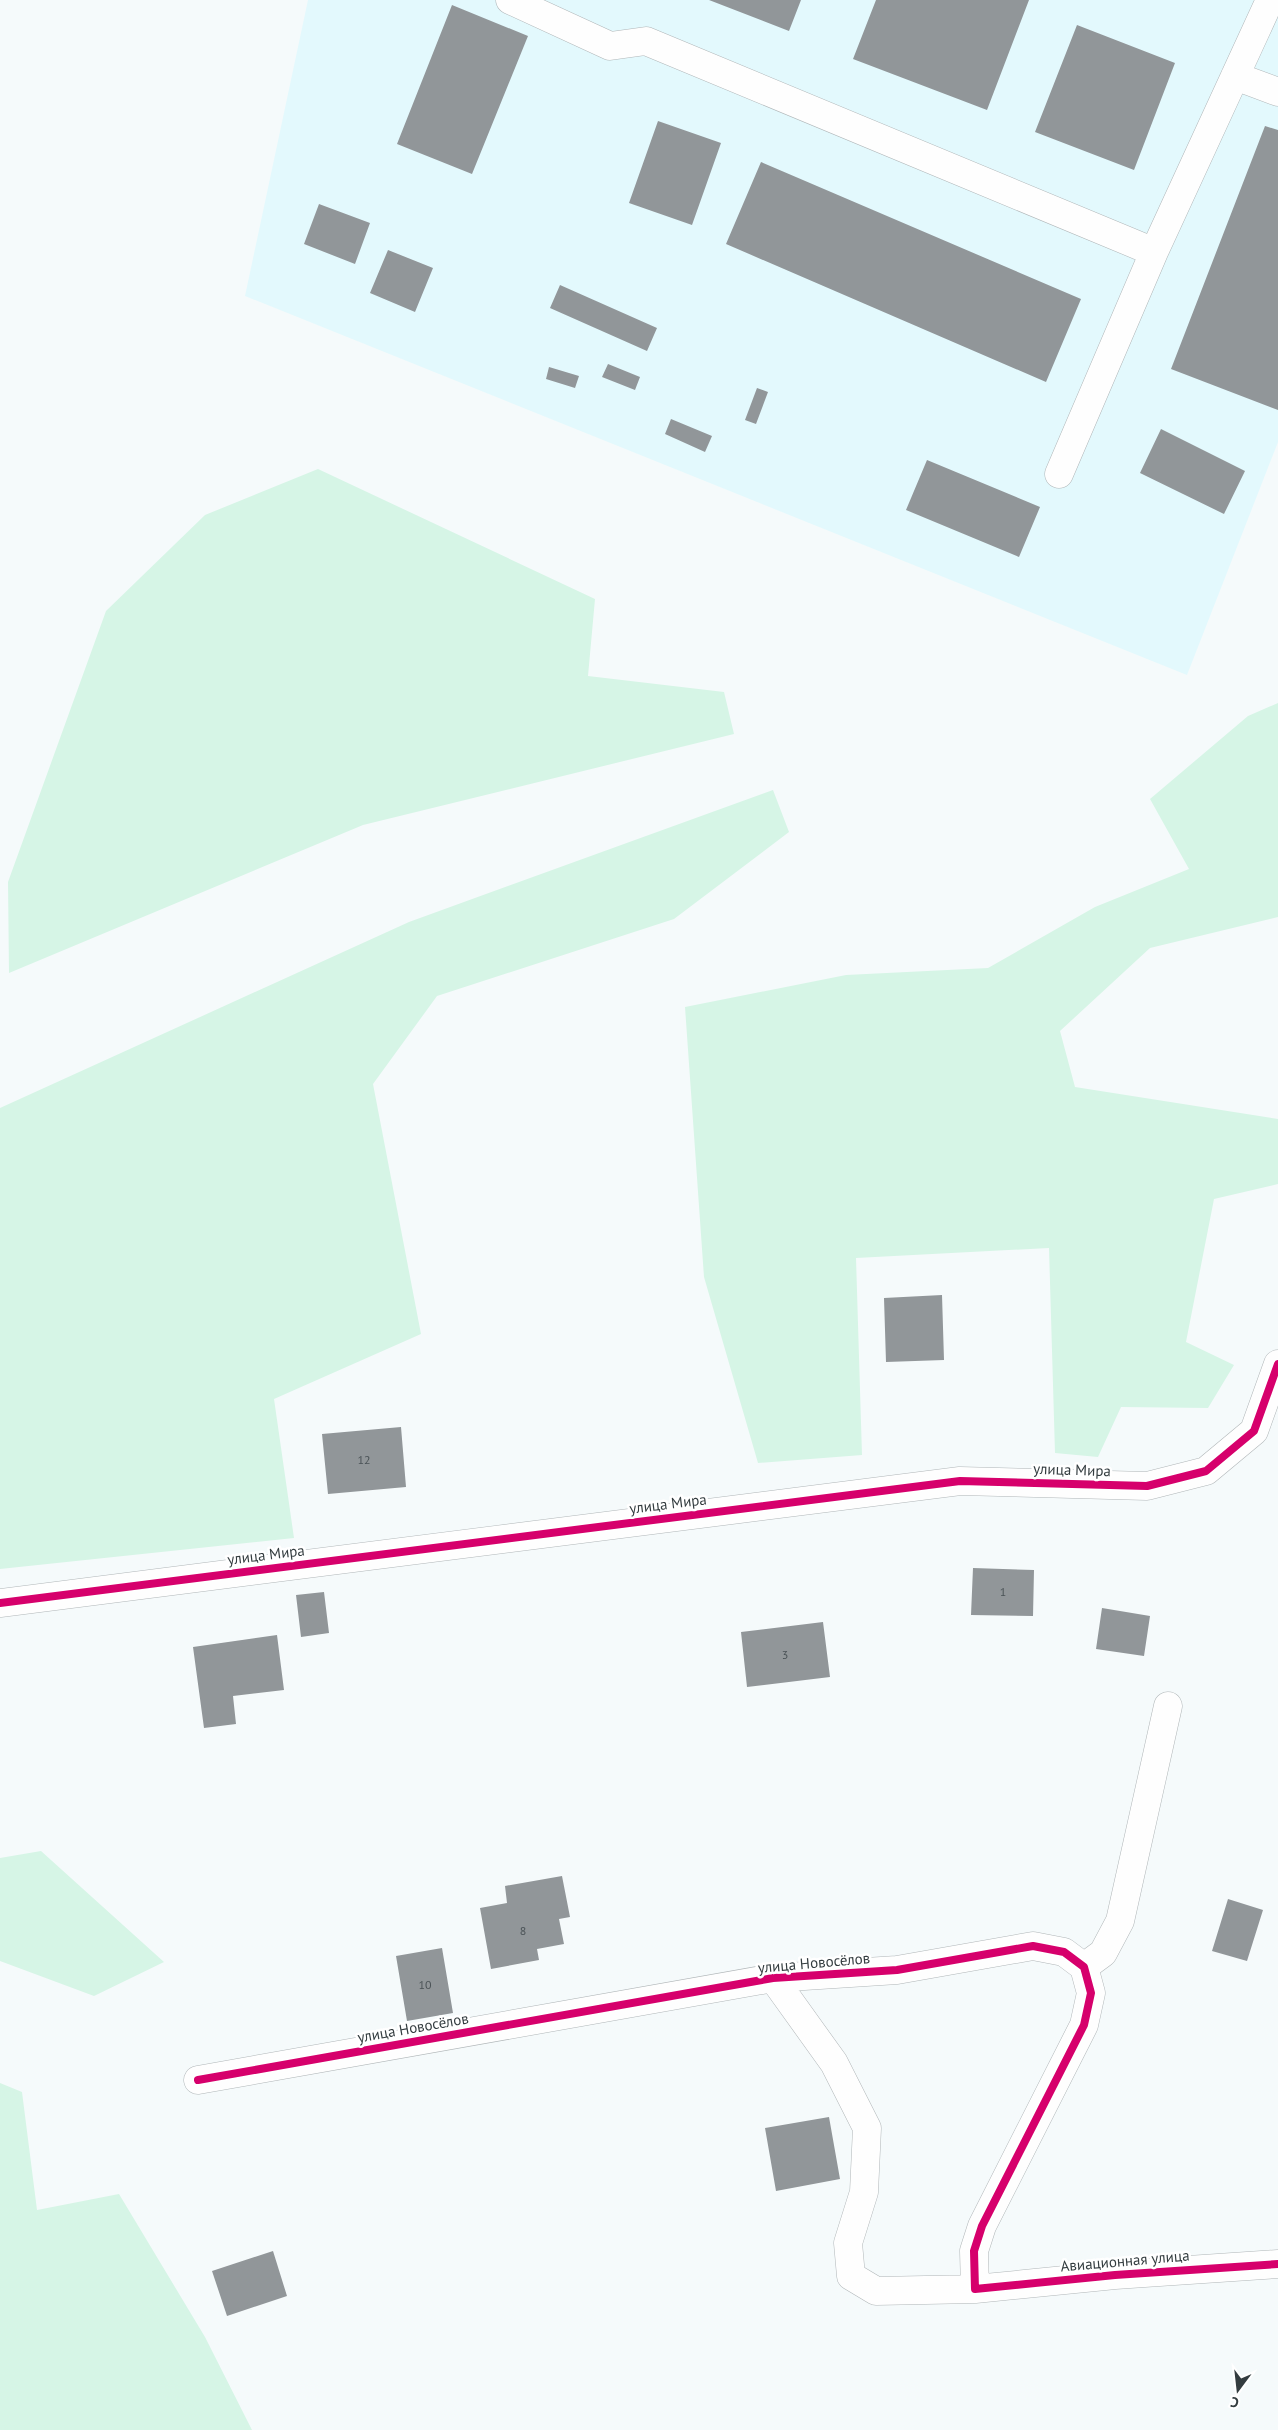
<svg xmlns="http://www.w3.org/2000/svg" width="1278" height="2430" font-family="'PT Sans',sans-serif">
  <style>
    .built { fill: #e3f9fd }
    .green { fill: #d6f5e6 }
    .building { fill: #919699 }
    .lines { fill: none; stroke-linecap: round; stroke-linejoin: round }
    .minor-casing { stroke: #b0b6b8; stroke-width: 29 }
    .minor { stroke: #fefefe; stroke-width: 28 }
    .cycleway-casing { stroke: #fff; stroke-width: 11 }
    .cycleway { stroke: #d6006c; stroke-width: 8 }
    .labels { text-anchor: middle; stroke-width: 5; stroke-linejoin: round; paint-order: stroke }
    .number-label { font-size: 12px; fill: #4a5256 }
    .street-label { font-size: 15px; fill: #333c3f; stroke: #fff }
  </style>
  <rect width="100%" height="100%" fill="#f5fafb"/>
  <path class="built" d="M 308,0 L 1278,0 L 1278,442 L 1187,675 L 245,296 Z"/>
  <path class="green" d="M 318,469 L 595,599 L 588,676 L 724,692 L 734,734 L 363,825 L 9,973 L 8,882 L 106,611 L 205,515 Z
    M 1278,703 L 1278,917 L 1150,948 L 1060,1031 L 1075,1087 L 1278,1119 L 1278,1184 L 1214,1199 L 1186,1342 L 1234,1365 L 1208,1408 L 1121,1407 L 1098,1457 L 1055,1453 L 1049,1248 L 856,1258 L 862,1455 L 758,1463 L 704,1277 L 685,1007 L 846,975 L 988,968 L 1095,907 L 1189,869 L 1150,799 L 1248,716 Z
    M 773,790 L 789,832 L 674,919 L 437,996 L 373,1084 L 421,1334 L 274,1399 L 294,1538 L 0,1569 L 0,1108 L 409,922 Z
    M 41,1851 L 164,1962 L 94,1996 L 0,1961 L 0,1858 Z
    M 0,2083 L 22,2092 L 37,2210 L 119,2194 L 205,2337 L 252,2430 L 0,2430 Z"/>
  <path class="building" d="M 709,0 L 801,0 L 789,31 Z
    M 876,0 L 1029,0 L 987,110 L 853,59 Z
    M 452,5 L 528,36 L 472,174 L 397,144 Z
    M 1077,25 L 1175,63 L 1134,170 L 1035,132 Z
    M 658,121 L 721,143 L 692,225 L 629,203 Z
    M 1265,126 L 1278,130 L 1278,410 L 1171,369 Z
    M 761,162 L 1081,299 L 1046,382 L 726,244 Z
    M 319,204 L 370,223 L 355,264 L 304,244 Z
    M 388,250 L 433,268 L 415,312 L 370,293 Z
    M 560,285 L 657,328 L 647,351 L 550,308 Z
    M 608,364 L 640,377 L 635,390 L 602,377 Z
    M 549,367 L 579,376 L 575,388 L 546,379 Z
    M 757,388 L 768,392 L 756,424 L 745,420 Z
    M 671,419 L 712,436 L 705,452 L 665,434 Z
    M 1161,429 L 1245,471 L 1224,514 L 1140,473 Z
    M 927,460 L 1040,507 L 1019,557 L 906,510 Z
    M 942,1295 L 944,1360 L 886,1362 L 884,1298 Z
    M 401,1427 L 406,1487 L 328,1494 L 322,1434 Z
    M 973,1568 L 1034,1570 L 1033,1616 L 971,1615 Z
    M 324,1592 L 329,1633 L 301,1637 L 296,1595 Z
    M 1102,1608 L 1150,1616 L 1144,1656 L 1096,1649 Z
    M 823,1622 L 830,1677 L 747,1687 L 741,1632 Z
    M 277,1635 L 284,1690 L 233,1696 L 236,1724 L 204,1728 L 193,1647 Z
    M 562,1876 L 570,1917 L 559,1919 L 564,1944 L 537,1949 L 539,1960 L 491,1969 L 480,1908 L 507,1903 L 505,1886 Z
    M 1228,1899 L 1263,1910 L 1247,1961 L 1212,1951 Z
    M 442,1948 L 453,2013 L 407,2021 L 396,1956 Z
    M 829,2117 L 840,2179 L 776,2191 L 765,2128 Z
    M 273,2251 L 287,2296 L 227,2316 L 212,2271 Z"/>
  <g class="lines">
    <defs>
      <path id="minor" d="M 510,0 L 610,46 L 646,41 L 1154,252
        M 1235,76 L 1278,92
        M 1059,474 L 1154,252 L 1270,0
        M 0,1603 L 960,1481 L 1147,1486 L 1206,1471 L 1254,1431 L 1278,1364
        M 1084,1967 L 1103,1953 L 1120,1921 L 1168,1706
        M 773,1978 L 834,2063 L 867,2128 L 864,2192 L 848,2243 L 851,2276 L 876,2291 L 975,2289 L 1115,2275 L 1278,2264
        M 198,2080 L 773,1978 L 897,1970 L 1033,1946 L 1064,1952 L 1084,1967 L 1091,1993 L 1084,2025 L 982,2226 L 974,2251 L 975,2289"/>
    </defs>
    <use href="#minor" class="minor-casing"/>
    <use href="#minor" class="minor"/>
    <defs>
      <path id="cycleway" d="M 0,1603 L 960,1481 L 1147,1486 L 1206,1471 L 1254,1431 L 1278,1364
        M 198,2080 L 773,1978 L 897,1970 L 1033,1946 L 1064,1952 L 1084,1967 L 1091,1993 L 1084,2025 L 982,2226 L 974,2251 L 975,2289 L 1115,2275 L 1278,2264"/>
    </defs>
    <use href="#cycleway" class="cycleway-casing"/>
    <use href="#cycleway" class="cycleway"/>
  </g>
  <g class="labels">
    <g class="number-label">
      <text x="364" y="1464">12</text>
      <text x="1003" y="1596">1</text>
      <text x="785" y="1659">3</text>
      <text x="523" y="1935">8</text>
      <text x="425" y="1989">10</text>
    </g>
    <g class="street-label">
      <text transform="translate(1072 1470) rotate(2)" y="5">улица Мира</text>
      <text transform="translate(668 1504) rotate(-7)" y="5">улица Мира</text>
      <text transform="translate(266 1555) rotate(-7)" y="5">улица Мира</text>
      <text transform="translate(814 1963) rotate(-5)" y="5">улица Новосёлов</text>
      <text transform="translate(413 2028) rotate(-10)" y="5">улица Новосёлов</text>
      <text transform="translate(1125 2261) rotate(-5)" y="5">Авиационная улица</text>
    </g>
  </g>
  <g transform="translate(1238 2390) rotate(195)" stroke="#ffffff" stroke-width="4" paint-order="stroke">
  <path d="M0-4L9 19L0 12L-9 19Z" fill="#333c3f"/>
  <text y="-8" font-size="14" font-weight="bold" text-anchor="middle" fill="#333c3f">С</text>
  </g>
</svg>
